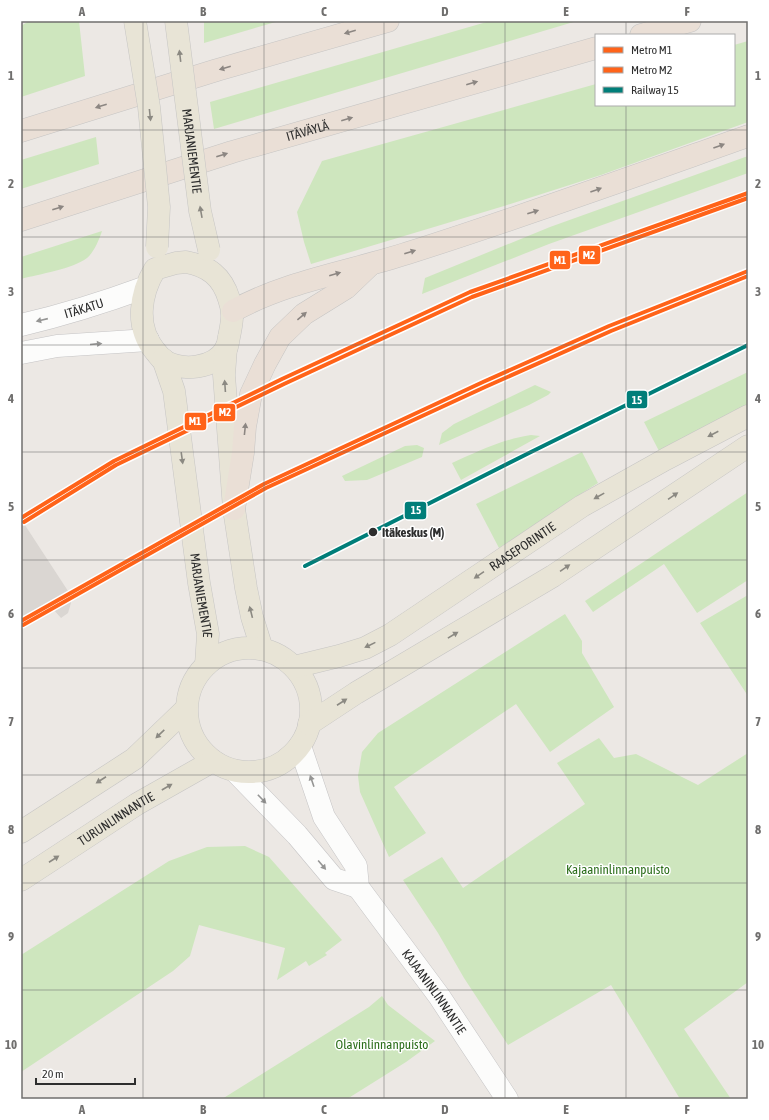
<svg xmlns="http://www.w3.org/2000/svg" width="769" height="1120" font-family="'Asap Condensed',sans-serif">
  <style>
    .green { fill: #cee6be }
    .plaza { fill: #dad6d2 }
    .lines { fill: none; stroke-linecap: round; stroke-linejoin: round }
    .minor-casing { stroke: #c5c4c5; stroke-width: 23 }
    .major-casing { stroke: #c6c5c4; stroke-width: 23 }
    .highway-casing { stroke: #c6c5c4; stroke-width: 23 }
    .minor { stroke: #fcfcfb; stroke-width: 22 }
    .major { stroke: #e8e4d6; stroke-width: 22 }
    .highway { stroke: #eadfd6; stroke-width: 22 }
    .major-bridge-casing { stroke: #c6c5c4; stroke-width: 23; stroke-linecap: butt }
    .major-bridge { stroke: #e8e4d6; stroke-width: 22 }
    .rail-1-casing { stroke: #fff; stroke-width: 7 }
    .rail-1 { stroke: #007e79; stroke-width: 4 }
    .metro-1-casing { stroke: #fff; stroke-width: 7 }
    .metro-2-casing { stroke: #fff; stroke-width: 7 }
    .metro-1 { stroke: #ff6319; stroke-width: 4 }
    .metro-2 { stroke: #ff6319; stroke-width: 4 }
    .oneway { fill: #8c8682 }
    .oneway2 { fill: #8b8982 }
    .oneway3 { fill: #959594 }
    .grid { fill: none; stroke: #706f6e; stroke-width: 1; stroke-opacity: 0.55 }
    .stop-dot { fill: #2e2e2e; stroke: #fff; stroke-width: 1.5 }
    .labels { text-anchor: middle; stroke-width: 3; stroke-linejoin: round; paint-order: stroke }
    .street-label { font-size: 13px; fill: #2e2e2e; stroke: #fff }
    .stop-label { font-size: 13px; font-weight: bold; fill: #2e2e2e; stroke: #fff; text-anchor: start }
    .park-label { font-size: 13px; fill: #2c6e1b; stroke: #fff }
    .line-badge { stroke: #fff; stroke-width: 1.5 }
    .badge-label { font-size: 11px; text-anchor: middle; font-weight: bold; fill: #fff }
    .neatline { fill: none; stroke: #706f6e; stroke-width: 1.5 }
    .grid-label { font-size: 13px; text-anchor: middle; font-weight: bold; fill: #706f6e }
  </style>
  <rect width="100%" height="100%" fill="#ece8e4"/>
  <path class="green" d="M 29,21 L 79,21 L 85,76 L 21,97 L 21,26 Z
    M 204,21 L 279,21 L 204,43 Z
    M 490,21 L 577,21 L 214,129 L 210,102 Z
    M 748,41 L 748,122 L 601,175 L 504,206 L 311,264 L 304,242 L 297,212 L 322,161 L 596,84 L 596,105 L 734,105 L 734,45 Z
    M 96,137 L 99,164 L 21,189 L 21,160 Z
    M 748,156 L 748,173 L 549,244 L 422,294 L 425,278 L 550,227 Z
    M 102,231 C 99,240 94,252 87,258 C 73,269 39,274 21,279 L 21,257 Z
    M 748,372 L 748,406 L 659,451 L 644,422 Z
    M 535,385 L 551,392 L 548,395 L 529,405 L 439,445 L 442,433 L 454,424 Z
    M 531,435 L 540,436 L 461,480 L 452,463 C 477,452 503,439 531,435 Z
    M 417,445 L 424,448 L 422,457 L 367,480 L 345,481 L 342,476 L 405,446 Z
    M 582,452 L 598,483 C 564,504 532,527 499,548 L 476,504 Z
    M 748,492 L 748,580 L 697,613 L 664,564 L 593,612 L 585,601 Z
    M 748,595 L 748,696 L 700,623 Z
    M 565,614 L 582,641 L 582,653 L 614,707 L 550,752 L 516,704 L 394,787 L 426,833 L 389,857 L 360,792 L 358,776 L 362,752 L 378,733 Z
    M 599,738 L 614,758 L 636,754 L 698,785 L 748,753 L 748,982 L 684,1029 L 731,1099 L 680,1099 L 611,985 L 508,1045 L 464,978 L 438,933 L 403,880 L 442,857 L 463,888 L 585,804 L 557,763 Z
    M 245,846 L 269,857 L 342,940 L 325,953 L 327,955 L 309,966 L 306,961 L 277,980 L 285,948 L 199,925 L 190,956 L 173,971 L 21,1072 L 21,955 L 169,861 L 207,847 Z
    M 382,996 L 388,1005 L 435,1041 L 406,1062 L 347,1099 L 222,1099 L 369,1007 Z"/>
  <path class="plaza" d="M 21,519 L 68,591 L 71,597 L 71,603 L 68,613 L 61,618 L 53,609 L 21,630 Z"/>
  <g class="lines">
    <defs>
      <g id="minor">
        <path id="s1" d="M 21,325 C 64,315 105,302 146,287"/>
        <path d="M 21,353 L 57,346 L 148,340"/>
        <path id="s2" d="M 300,746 L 324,817 L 356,866 L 358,887 L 439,996 L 507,1099"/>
        <path d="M 235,771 L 297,835 L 334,879 L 358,887"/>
      </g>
      <g id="major">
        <path d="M 186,262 C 208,266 222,276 229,299 C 234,312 232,323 229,337 C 228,341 228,346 226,349 C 214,369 182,372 163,360 C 160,358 158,354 155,351 C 135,327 140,294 155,269 L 176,263 Z"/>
        <path d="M 226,348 L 224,375 L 234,509 L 246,588 L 252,617 L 262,649"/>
        <path id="s3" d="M 163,359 L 174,391 L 199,583 L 208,634 L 206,665"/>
        <circle cx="249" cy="710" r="62"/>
        <path id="s4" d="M 294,667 L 339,656 L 365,648 L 390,635 L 582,506 L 666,459 L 748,416"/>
        <path d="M 309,724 L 356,693 L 553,576 L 748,446"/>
        <path d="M 21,832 L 134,759 L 186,709"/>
        <path id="s5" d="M 21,880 L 137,804 L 213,761"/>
      </g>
      <g id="highway">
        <path d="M 641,35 L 690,21"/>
        <path d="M 21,131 L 217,70 L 388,21"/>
        <path id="s6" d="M 21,220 L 232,152 L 596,48"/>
        <path d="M 233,311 C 287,281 349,272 408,253 C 522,217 635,176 748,136"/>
        <path d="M 234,509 L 243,453 L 245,427 L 251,394 L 265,364 L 280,337 L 304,314 L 346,288 L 370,265"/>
      </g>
    </defs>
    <use href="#minor" class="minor-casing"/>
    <use href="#major" class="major-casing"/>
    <use href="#highway" class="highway-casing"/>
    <use href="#minor" class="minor"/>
    <use href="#major" class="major"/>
    <use href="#highway" class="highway"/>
    <defs>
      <g id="major-bridge">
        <path d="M 135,21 L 149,107 L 159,207 L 157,247"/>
        <path id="s7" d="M 176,21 L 200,211 L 209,250"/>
      </g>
    </defs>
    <use href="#major-bridge" class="major-bridge-casing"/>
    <use href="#major-bridge" class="major-bridge"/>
    <defs>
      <path id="rail-1" d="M 305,566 L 533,451 L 748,345"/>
    </defs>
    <use href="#rail-1" class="rail-1-casing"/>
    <use href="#rail-1" class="rail-1"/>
    <defs>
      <path id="metro-1" d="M 21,518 L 114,461 L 282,379 L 470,292 L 748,193
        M 21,621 L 264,484 L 483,382 L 609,326 L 748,271"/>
      <path id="metro-2" d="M 24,522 L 116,465 L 284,384 L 472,297 L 748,198
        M 23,625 L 266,488 L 485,387 L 611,331 L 748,276"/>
    </defs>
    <use href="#metro-1" class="metro-1-casing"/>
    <use href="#metro-2" class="metro-2-casing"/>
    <use href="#metro-1" class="metro-1"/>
    <use href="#metro-2" class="metro-2"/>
  </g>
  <defs><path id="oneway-solid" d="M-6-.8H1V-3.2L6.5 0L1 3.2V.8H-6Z"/></defs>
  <g class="oneway">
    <use href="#oneway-solid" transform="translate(350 32) rotate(164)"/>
    <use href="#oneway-solid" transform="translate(225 68) rotate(164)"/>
    <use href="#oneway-solid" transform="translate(472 83) rotate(-16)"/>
    <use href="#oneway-solid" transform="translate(101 106) rotate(163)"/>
    <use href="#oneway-solid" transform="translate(347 119) rotate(-16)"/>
    <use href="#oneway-solid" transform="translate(719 146) rotate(-20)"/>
    <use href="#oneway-solid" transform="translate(222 155) rotate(-18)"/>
    <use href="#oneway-solid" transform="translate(596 190) rotate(-20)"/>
    <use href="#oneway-solid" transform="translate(58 208) rotate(-18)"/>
    <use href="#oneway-solid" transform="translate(533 212) rotate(-18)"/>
    <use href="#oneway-solid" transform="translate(410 252) rotate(-18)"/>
    <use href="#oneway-solid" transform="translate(335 274) rotate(-16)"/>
    <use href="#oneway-solid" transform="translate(302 316) rotate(-40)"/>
    <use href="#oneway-solid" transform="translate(245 429) rotate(-84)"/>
  </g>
  <g class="oneway2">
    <use href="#oneway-solid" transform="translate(180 56) rotate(-97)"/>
    <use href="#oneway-solid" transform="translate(150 115) rotate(84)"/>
    <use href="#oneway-solid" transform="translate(201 212) rotate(-100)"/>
    <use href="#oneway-solid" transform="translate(225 386) rotate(-94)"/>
    <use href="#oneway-solid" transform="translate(713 434) rotate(153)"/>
    <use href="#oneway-solid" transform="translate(182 458) rotate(82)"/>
    <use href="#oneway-solid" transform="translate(599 496) rotate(151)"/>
    <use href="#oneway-solid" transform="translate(673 496) rotate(-34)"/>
    <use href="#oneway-solid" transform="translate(565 568) rotate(-34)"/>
    <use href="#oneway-solid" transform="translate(479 575) rotate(146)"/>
    <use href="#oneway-solid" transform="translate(251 612) rotate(-104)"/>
    <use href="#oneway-solid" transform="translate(453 635) rotate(-31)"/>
    <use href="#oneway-solid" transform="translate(370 645) rotate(154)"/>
    <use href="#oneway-solid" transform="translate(342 702) rotate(-33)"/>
    <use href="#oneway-solid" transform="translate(160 734) rotate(136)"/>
    <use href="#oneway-solid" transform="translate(101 780) rotate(147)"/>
    <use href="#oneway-solid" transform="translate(167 787) rotate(-30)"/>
    <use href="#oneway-solid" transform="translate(54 859) rotate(-33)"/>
  </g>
  <g class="oneway3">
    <use href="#oneway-solid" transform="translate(42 320) rotate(167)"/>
    <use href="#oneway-solid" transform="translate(96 344) rotate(-5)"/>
    <use href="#oneway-solid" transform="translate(312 781) rotate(-109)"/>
    <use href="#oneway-solid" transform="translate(262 799) rotate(46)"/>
    <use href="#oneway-solid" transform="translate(322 865) rotate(50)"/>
  </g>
  <path class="grid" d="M 143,21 L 143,1099M 264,21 L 264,1099M 384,21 L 384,1099M 505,21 L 505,1099M 626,21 L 626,35M 626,105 L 626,1099M 21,130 L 748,130M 21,237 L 748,237M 21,345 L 748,345M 21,452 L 748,452M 21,560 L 748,560M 21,668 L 748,668M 21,775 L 748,775M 21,883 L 748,883M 21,990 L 748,990"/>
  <circle class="stop-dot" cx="373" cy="532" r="5"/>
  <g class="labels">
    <g class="street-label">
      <text dy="5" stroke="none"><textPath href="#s6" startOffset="300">ITÄVÄYLÄ</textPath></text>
      <text dy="5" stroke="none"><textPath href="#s7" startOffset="131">MARJANIEMENTIE</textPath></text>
      <text dy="5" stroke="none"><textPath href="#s1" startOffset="65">ITÄKATU</textPath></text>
      <text dy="5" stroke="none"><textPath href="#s4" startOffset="261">RAASEPORINTIE</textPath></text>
      <text dy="5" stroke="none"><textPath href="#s3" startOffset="240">MARJANIEMENTIE</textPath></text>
      <text dy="5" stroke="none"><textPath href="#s5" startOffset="113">TURUNLINNANTIE</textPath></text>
      <text dy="5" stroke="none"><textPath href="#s2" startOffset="284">KAJAANINLINNANTIE</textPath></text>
    </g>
    <g class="stop-label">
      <text x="382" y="537">Itäkeskus (M)</text>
    </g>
    <g class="park-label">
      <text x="618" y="874">Kajaaninlinnanpuisto</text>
      <text x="382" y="1049">Olavinlinnanpuisto</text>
    </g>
  </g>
  <g class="line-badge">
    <rect x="578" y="245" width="23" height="20" rx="4" fill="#ff6319"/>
    <rect x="549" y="250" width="22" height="20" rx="4" fill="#ff6319"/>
    <rect x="626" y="390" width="22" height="19" rx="4" fill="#007e79"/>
    <rect x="213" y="403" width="23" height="19" rx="4" fill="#ff6319"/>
    <rect x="184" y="412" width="23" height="19" rx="4" fill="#ff6319"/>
    <rect x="404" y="501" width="23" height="19" rx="4" fill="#007e79"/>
  </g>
  <g class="badge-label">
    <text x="589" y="259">M2</text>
    <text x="560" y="264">M1</text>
    <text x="637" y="404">15</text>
    <text x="225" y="416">M2</text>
    <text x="195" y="425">M1</text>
    <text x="416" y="514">15</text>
  </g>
  <rect width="769" height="1120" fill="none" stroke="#ffffff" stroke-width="44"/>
  <rect x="595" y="34" width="140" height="72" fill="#ffffff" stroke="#ababab"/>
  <rect x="603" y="47" width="20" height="6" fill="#ff6319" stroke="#ababab"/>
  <text x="631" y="54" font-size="12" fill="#2e2e2e">Metro M1</text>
  <rect x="603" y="67" width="20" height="6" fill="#ff6319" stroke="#ababab"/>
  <text x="631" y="74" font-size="12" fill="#2e2e2e">Metro M2</text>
  <rect x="603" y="87" width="20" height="6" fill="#007e79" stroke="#ababab"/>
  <text x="631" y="94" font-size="12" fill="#2e2e2e">Railway 15</text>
  <path d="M36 1078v6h99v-6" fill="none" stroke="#2e2e2e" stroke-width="2"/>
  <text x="42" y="1078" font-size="12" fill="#2e2e2e" stroke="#ffffff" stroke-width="3" paint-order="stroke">20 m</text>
  <rect x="22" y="22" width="725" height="1076" class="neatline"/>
  <g class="grid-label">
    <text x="82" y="16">A</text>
    <text x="203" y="16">B</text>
    <text x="324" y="16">C</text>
    <text x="445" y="16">D</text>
    <text x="566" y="16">E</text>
    <text x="687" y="16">F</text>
    <text x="11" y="80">1</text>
    <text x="758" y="80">1</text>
    <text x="11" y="188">2</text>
    <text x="758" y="188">2</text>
    <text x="11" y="296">3</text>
    <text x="758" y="296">3</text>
    <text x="11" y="403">4</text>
    <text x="758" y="403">4</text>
    <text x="11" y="511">5</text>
    <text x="758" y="511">5</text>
    <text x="11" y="618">6</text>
    <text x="758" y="618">6</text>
    <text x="11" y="726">7</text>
    <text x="758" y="726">7</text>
    <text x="11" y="834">8</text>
    <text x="758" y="834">8</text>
    <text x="11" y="941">9</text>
    <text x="758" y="941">9</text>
    <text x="11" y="1049">10</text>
    <text x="758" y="1049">10</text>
    <text x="82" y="1114">A</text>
    <text x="203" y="1114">B</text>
    <text x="324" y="1114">C</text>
    <text x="445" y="1114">D</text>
    <text x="566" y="1114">E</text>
    <text x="687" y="1114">F</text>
  </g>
</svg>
